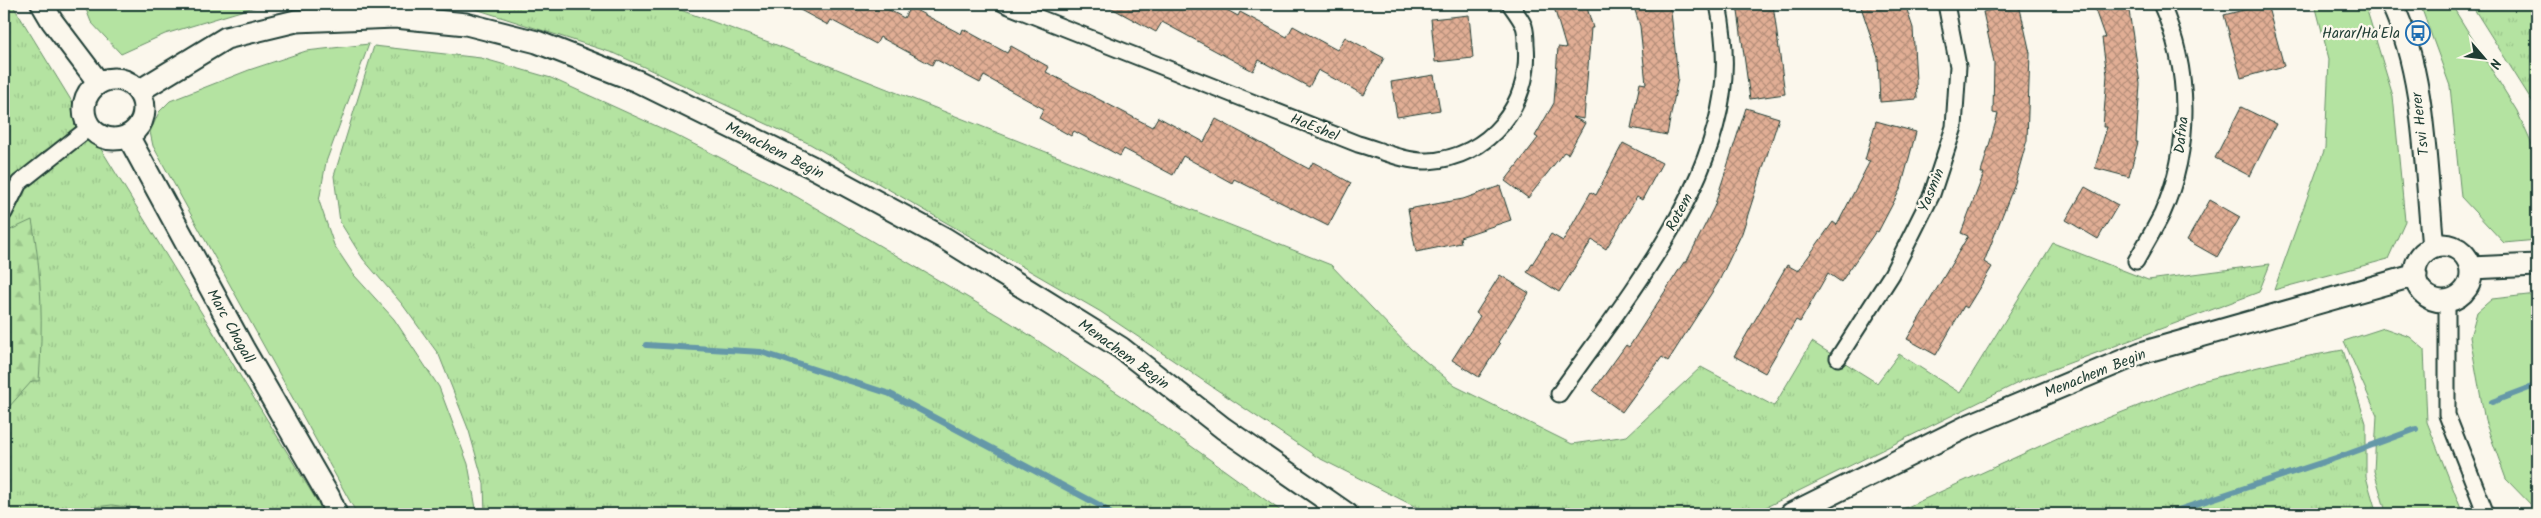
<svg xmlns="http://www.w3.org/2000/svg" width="2541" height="518" font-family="Kalam,sans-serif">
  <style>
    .grass { fill: url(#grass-tufts); stroke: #6a906a }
    .forest { fill: url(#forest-firs); stroke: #6a906a }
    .park { fill: #b4e3a1; stroke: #6a906a }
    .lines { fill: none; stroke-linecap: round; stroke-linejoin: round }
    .stream { stroke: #6598a8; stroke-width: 6 }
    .building { fill: url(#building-cross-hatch); stroke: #1f3d34 }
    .street-casing { stroke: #1f3d34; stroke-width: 19 }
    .secondary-casing { stroke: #1f3d34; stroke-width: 25 }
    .street { stroke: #fbf7ec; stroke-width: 15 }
    .secondary { stroke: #fbf7ec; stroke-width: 21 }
    .labels { text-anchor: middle; stroke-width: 4.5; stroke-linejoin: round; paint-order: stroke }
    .poi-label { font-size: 15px; fill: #1f3d34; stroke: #fbf7ec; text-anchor: end }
    .street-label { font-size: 15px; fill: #1f3d34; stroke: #fbf7ec }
  </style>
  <defs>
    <pattern id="grass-tufts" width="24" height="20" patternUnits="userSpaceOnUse" patternTransform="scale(1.25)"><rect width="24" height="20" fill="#b4e3a1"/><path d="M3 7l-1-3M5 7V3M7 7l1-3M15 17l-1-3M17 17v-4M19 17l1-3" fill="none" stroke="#9ac48b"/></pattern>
    <pattern id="forest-firs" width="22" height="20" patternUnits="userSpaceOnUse" patternTransform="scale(1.25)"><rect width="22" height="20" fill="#b4e3a1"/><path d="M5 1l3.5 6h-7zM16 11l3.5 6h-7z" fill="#9ac48b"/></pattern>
    <pattern id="building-cross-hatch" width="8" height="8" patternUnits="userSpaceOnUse" patternTransform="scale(1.25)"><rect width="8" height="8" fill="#e1ae95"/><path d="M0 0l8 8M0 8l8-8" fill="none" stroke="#b68f7a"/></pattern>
  </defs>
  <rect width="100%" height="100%" fill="#fbf7ec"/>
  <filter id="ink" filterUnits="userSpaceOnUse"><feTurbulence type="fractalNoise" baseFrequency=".02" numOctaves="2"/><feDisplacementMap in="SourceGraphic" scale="10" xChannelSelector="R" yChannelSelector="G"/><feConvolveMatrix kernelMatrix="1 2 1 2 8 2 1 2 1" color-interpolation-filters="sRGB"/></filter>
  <g filter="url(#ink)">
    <path class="grass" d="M 4,4 L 12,4 L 325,514 L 4,514 Z
      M 460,4 L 664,4 L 774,44 L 1331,265 L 1411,349 L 1455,386 L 1572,444 L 1627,436 L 1701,367 L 1774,406 L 1812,342 L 1877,383 L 1899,354 L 1960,393 L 2053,243 L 2148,280 L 2270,264 L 2259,292 L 2024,380 L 1752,514 L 1430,514 L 1317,457 L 1101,312 L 810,144 L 616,54 Z
      M 2471,4 L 2537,4 L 2537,111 L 2534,104 Z
      M 374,46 L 481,58 L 551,78 L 674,134 L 797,197 L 1011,323 L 1122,396 L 1285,514 L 847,514 L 831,508 L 827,514 L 485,514 L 484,484 L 469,431 L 439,355 L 402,304 L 363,259 L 340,222 L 334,176 Z
      M 2343,350 L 2366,423 L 2366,477 L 2377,514 L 1892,514 L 2062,436 L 2201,381 L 2287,360 Z"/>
    <path class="forest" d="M 32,220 C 42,273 43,327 39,381 L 32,381 L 8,408 L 4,418 L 4,233 Z
      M 112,505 L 141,509 L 147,514 L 37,514 Z"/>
    <path class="park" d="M 84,4 L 264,4 L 165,34 L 121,54 L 91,22 Z
      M 2315,4 L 2365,4 L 2393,96 L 2405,221 L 2388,259 L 2274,290 L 2325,148 L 2329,59 Z
      M 2420,4 L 2451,4 L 2517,111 L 2537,156 L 2537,240 L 2504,243 L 2461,197 L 2450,86 Z
      M 369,44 L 326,162 L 319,201 L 334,245 L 354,275 L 394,319 L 439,387 L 468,464 L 477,514 L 357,514 L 153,146 L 150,132 L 159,112 L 170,101 L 249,70 L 306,51 Z
      M 2537,294 L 2537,511 L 2506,479 L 2485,421 L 2470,337 L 2477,312 L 2492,299 Z
      M 2384,328 L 2410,337 L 2424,349 L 2427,422 L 2463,514 L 2388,514 L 2386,512 L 2374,471 L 2377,415 L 2344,341 Z"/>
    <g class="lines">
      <path class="stream" d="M 646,345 L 761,352 L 890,394 L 1099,505 L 1111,514
        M 2492,402 L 2537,385
        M 2166,514 L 2348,454 L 2416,429"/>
    </g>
    <path class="building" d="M 789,4 L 878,4 L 904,18 L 910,7 L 961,34 L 963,29 L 1007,53 L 1011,46 L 1049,67 L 1046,72 L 1152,127 L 1158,117 L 1204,142 L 1216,119 L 1309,169 L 1313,162 L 1351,183 L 1328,226 L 1234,179 L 1232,183 L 1183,156 L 1173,175 L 1124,149 L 1120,156 L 1074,131 L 1071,136 L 1039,118 L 1044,109 L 984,76 L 980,83 L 935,59 L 932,65 L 880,37 L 876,44 L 831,20 L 828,25 Z
      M 1104,4 L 1216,4 L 1238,16 L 1240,12 L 1287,37 L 1293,26 L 1337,50 L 1345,37 L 1384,58 L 1364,95 L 1318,70 L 1309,87 L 1259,60 L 1253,71 L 1162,22 L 1156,32 Z
      M 1553,4 L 1586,4 L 1593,28 L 1591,28 L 1584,119 L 1572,117 L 1585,123 L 1568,154 L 1564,152 L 1528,198 L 1505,181 L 1538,138 L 1535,136 L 1554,103 L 1558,47 L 1566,48 Z
      M 1633,4 L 1668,4 L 1671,12 L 1678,78 L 1667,135 L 1631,128 L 1640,83 L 1646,84 L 1640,26 Z
      M 1737,4 L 1773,4 L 1785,94 L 1750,99 Z
      M 1860,4 L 1905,4 L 1913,28 L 1917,99 L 1880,102 L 1878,58 Z
      M 2019,4 L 2030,53 L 2027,140 L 2015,183 L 1984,262 L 1992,267 L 1967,308 L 1964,306 L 1936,355 L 1907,339 L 1968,236 L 1961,233 L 1984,173 L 1981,173 L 1998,114 L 1993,113 L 1994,62 L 1983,12 Z
      M 2093,4 L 2128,4 L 2140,84 L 2136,142 L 2138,142 L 2129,177 L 2095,168 L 2107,127 L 2103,127 L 2107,75 L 2102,38 L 2105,38 Z
      M 2267,4 L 2284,66 L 2241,78 L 2224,15 Z
      M 1469,15 L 1473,58 L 1435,62 L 1431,19 Z
      M 1434,75 L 1440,110 L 1397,117 L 1391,82 Z
      M 2241,107 L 2276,124 L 2250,176 L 2215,158 Z
      M 1746,108 L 1779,118 L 1742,233 L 1718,283 L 1668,361 L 1662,357 L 1622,412 L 1593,391 L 1626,345 L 1629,347 L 1684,262 L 1686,263 L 1714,207 Z
      M 1876,121 L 1916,132 L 1901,188 L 1878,232 L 1876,231 L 1841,282 L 1828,273 L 1800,322 L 1796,320 L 1765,373 L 1734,356 L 1787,265 L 1798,271 L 1833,222 L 1837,225 L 1870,161 L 1865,160 Z
      M 1623,143 L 1662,163 L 1642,200 L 1637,197 L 1606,249 L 1592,240 L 1559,292 L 1527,272 L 1551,234 L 1563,241 L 1591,192 L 1596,195 Z
      M 1500,186 L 1511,220 L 1460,237 L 1461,243 L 1416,252 L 1408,209 L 1463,199 Z
      M 2085,187 L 2118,205 L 2098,239 L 2066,220 Z
      M 2210,200 L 2240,217 L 2217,257 L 2187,240 Z
      M 1500,275 L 1529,293 L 1498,342 L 1500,344 L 1479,377 L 1452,360 L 1480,316 L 1476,313 Z"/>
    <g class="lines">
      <defs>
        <path id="street" d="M 1004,4 L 1358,144 C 1380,150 1405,162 1428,161 C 1489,158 1532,104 1526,45 C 1526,39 1526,32 1524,26 C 1521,19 1515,11 1510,4
          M 4,213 L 19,183 L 90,127
          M 2136,261 C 2145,245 2154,230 2162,214 C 2192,148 2191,69 2161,4
          M 2447,300 L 2447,415 L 2486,514
          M 1838,358 L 1892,274 L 1932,194 L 1954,127 L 1958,66 L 1946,4
          M 1559,394 C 1621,305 1706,204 1722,95 C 1727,64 1724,34 1718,4"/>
        <path id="secondary" d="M 42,4 L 52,21 L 99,83
          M 2392,4 C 2426,76 2425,169 2433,247
          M84 109a30 30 0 1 1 60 0a30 30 0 1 1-60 0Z
          M 139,91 L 226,38 L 296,21 L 395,17 L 466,24 L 537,42 L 637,81 L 816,169 L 944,238 L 1121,348 L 1223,428 L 1347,514
          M 128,136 L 243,348 L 329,497 L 336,514
          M2415 273a28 28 0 1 1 56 0a28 28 0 1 1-56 0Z
          M 2471,268 L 2537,265
          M 1791,514 L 1970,425 L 2141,353 L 2416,275"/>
      </defs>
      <use href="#street" class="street-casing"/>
      <use href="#secondary" class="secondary-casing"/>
      <use href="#street" class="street"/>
      <use href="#secondary" class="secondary"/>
    </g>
  </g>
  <defs>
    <symbol id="bus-ring" viewBox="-11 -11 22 22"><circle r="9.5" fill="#fbf7ec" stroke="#1f6fb2" stroke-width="1.5"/><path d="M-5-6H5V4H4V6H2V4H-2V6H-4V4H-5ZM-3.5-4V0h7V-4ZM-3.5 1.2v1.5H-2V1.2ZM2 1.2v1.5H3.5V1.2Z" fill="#1f6fb2"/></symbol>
  </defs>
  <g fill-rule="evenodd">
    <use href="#bus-ring" x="2404" y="19" width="28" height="28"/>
  </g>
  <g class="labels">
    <g class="poi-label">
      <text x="2400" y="38">Harar/Ha'Ela</text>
    </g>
    <g class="street-label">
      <text transform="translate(2420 124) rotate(-97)" y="5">Tsvi Herer</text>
      <text transform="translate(1315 127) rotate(22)" y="5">HaEshel</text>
      <text transform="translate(2181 135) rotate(-84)" y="5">Dafna</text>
      <text transform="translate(775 150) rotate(27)" y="5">Menachem Begin</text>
      <text transform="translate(1931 190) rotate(-68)" y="5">Yasmin</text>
      <text transform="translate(1679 212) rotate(-62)" y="5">Rotem</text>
      <text transform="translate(231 326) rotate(61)" y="5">Marc Chagall</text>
      <text transform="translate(1124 354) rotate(36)" y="5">Menachem Begin</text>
      <text transform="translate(2095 373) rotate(-22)" y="5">Menachem Begin</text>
    </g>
  </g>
  <rect width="2541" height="518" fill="none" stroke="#fbf7ec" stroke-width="20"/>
  <rect x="10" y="10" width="2521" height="498" fill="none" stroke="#1f3d34" stroke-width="2" filter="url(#ink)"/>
  <g transform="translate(2484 58) rotate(118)" stroke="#fbf7ec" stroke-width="4" paint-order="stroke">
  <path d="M0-4L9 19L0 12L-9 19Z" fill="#1f3d34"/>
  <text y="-8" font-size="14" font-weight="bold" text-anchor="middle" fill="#1f3d34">N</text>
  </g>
</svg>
